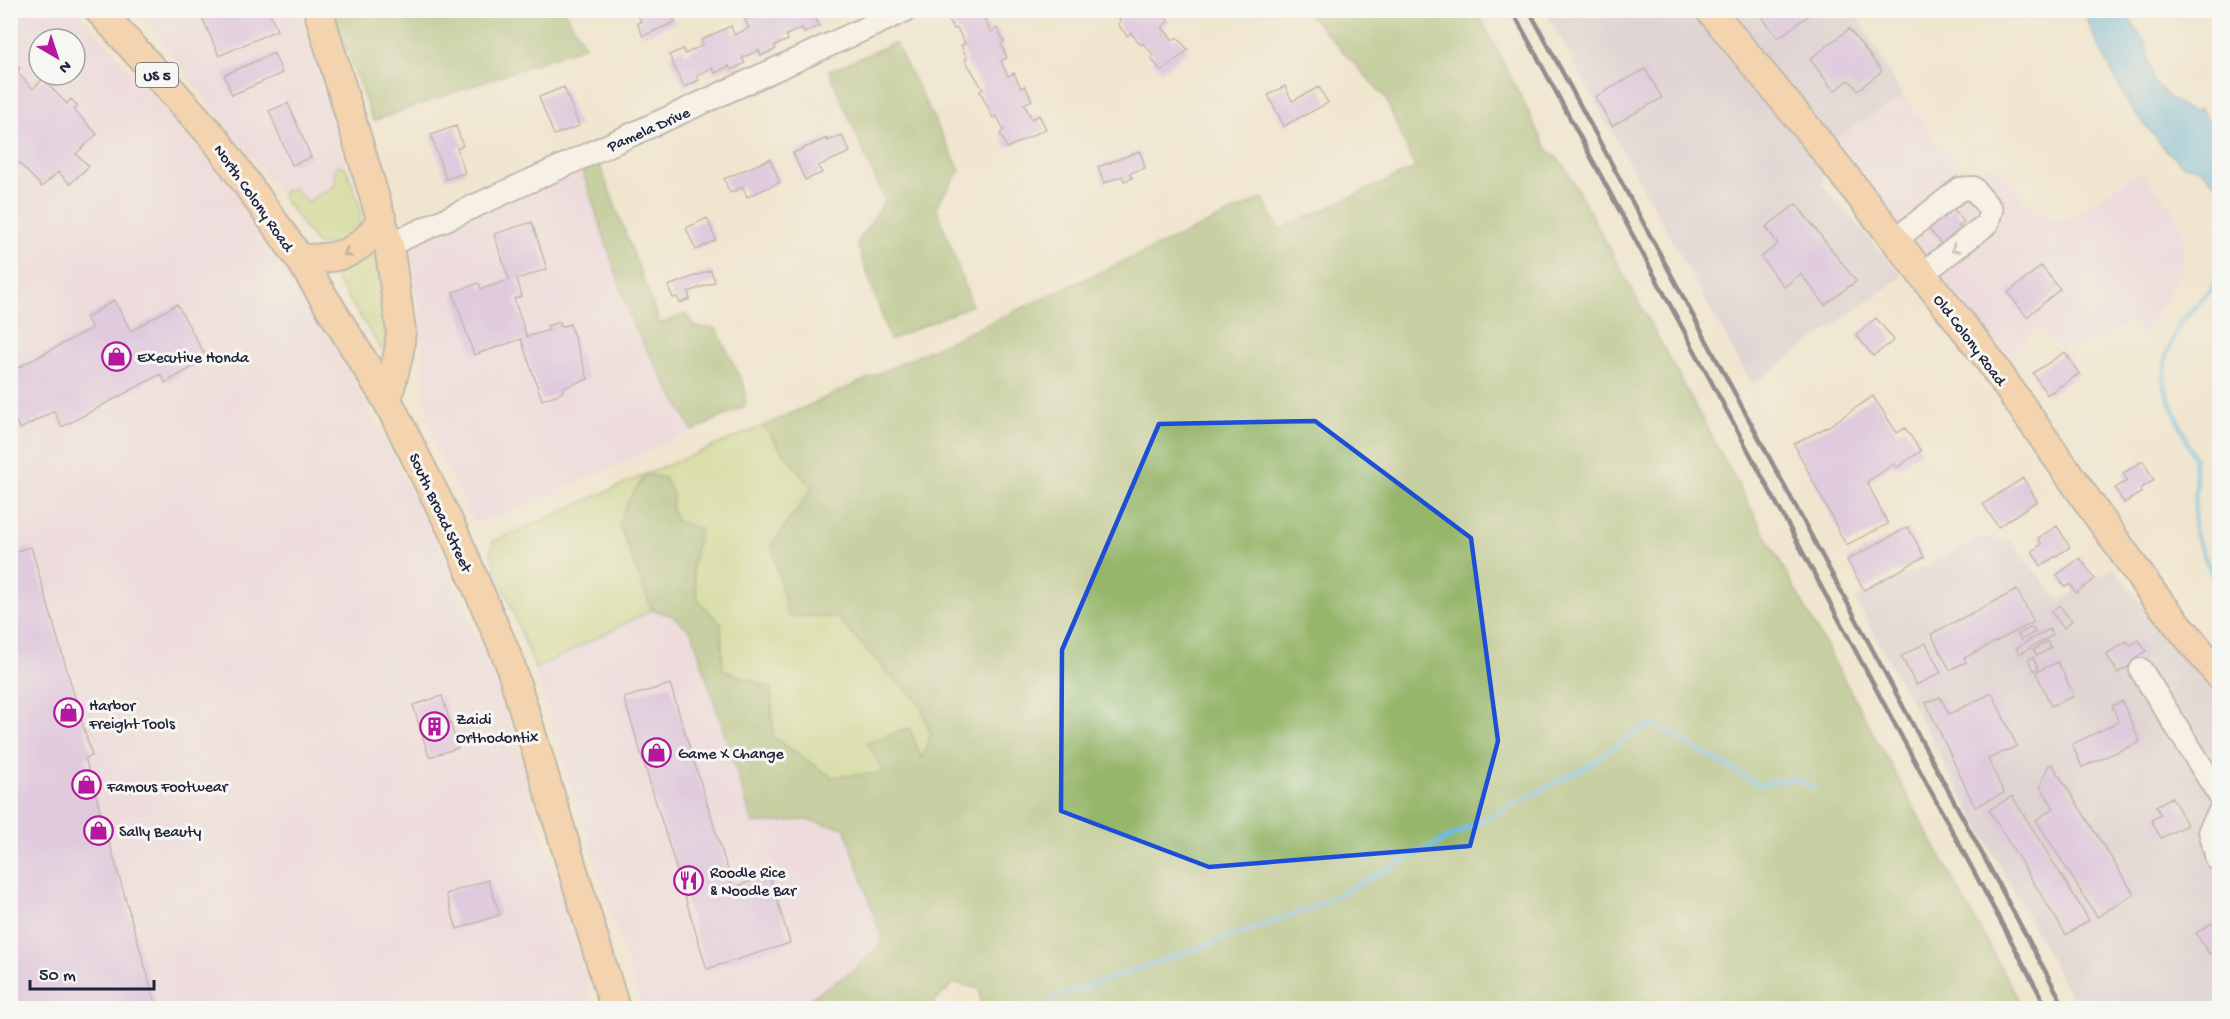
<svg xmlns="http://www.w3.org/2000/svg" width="2230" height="1019" font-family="'Gochi Hand',sans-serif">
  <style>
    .built { fill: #ead1ec; fill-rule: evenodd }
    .industrial { fill: #cabfd6 }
    .green { fill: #bed57a; stroke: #707c5a; stroke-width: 1.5 }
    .forest { fill: #96b66a; stroke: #5c6c52; stroke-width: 1.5 }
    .water { fill: #6abce6; stroke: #466f90; stroke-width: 1.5 }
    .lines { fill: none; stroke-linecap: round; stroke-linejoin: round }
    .stream { stroke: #6abce6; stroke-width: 5 }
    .building { fill: #cba8f0 }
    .minor-casing { stroke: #898485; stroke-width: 26 }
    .major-casing { stroke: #898485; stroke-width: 32 }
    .minor { stroke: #fff; stroke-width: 22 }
    .major { stroke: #f6be87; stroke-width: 28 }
    .rail { stroke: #22223b; stroke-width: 4.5 }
    .oneway { stroke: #9c9ca7 }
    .oneway2 { stroke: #8c7061 }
    .marked { fill: none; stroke: #1d4ed8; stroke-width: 4.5; stroke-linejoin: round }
    .labels { text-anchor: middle; stroke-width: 6; stroke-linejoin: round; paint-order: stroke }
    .shield { fill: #f6f6f2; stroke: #626272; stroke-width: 1.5 }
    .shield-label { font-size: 15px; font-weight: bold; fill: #22223b }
    .street-label { font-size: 16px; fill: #22223b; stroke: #f6f6f2 }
    .poi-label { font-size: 16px; fill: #22223b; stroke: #f6f6f2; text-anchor: start }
  </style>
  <rect width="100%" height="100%" fill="#f6f6f2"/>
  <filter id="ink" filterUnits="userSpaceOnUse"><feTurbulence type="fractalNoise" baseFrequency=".0167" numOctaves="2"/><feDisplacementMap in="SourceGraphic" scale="12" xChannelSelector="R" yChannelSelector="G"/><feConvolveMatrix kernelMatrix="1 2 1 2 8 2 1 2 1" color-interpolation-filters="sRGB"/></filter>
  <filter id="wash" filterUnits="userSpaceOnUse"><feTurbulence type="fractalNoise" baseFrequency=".008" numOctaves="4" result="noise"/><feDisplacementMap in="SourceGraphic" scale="24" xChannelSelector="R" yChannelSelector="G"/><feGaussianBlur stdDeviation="1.35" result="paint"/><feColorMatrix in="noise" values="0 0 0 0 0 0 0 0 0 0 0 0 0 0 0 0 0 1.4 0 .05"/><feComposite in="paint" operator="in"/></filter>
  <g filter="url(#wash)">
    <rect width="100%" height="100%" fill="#f0e6cf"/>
    <path class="built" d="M 10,11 L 78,11 L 221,173 L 293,275 L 343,362 L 427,519 L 502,697 L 594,1008 L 11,1008 ZM 39,39 L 75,39 L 75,75 L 39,75 Z
      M 138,11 L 299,11 L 360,210 L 360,221 L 354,238 L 312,240 L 282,197 Z
      M 1903,97 L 1960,171 L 1995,166 L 2034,211 L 2059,221 L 2079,214 L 2130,176 L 2143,172 L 2175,211 L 2185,237 L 2183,269 L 2142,338 L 2127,323 L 2086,344 L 2059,347 L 2038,326 L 2007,360 L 1830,141 Z
      M 582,170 L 633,325 L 693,431 L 521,508 L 475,524 L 434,444 L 425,402 L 419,304 L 408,245 L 419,238 Z
      M 652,610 L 671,615 L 692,632 L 753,824 L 806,820 L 845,828 L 883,942 L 854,970 L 795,1008 L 641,1008 L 535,669 Z"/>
    <path class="industrial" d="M 1545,11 L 1855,11 L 1903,97 L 1830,141 L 1822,184 L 1902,276 L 1752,385 Z
      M 1983,537 L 2010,541 L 2060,601 L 2114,567 L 2170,642 L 2219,699 L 2219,1008 L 2077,1008 L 1855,599 Z"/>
    <path class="green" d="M 337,165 L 345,167 L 347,171 C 353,187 366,212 358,229 C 355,234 350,239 345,244 L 317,244 L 282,197 L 284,191 L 293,188 L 307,202 L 336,185 L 334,172 Z
      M 370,253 L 374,253 C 380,272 390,333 382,350 L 332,273 L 332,268 Z
      M 763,426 L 812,488 L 772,545 L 888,673 L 920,703 L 931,735 L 922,760 L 909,728 L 885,773 L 832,777 L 773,737 L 771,688 L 723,670 L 721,624 L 698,600 L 692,567 L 700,529 L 676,522 L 671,507 L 619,524 L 652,610 L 535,669 L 491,555 L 492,542 L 646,474 Z"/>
    <path class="forest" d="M 332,11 L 565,11 L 585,46 L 373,121 Z
      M 1306,11 L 1477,11 L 1547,149 L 1564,165 L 2023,1008 L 980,1008 L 980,989 L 954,983 L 928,1008 L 795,1008 L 854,970 L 883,942 L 845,828 L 806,820 L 753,824 L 692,632 L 671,615 L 652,610 L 619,524 L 628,501 L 646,474 L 664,478 L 674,495 L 671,507 L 676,521 L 700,529 L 692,567 L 698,600 L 721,624 L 723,670 L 771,688 L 773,737 L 832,777 L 884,773 L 867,743 L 909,728 L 922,759 L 931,735 L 920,703 L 888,673 L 836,617 L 788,616 L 772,545 L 812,488 L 763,426 L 1263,198 L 1279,230 L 1415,168 L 1385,97 Z
      M 895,43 L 960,170 L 936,206 L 972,305 L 890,340 L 857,243 L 885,201 L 829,71 Z
      M 599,163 L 660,324 L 686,314 L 695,327 L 716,328 L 745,388 L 745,406 L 693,431 L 633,325 L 582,170 Z"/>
    <path class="water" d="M 2084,11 L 2124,11 L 2145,43 L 2154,82 L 2170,99 L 2192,112 L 2200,109 L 2213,128 L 2219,131 L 2219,186 L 2198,168 L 2183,165 L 2166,150 L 2130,107 L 2093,35 Z"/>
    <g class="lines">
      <path class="stream" d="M 2220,274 L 2209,292 L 2180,323 L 2166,355 L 2164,386 L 2194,458 L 2196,482 L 2194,532 L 2220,593
        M 1051,999 L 1312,908 L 1586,767 L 1642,728 L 1655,725 L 1759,785 L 1793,778 L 1813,787"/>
    </g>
    <g id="blocks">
      <path class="building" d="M 221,10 L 269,10 L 277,30 L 219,56 L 203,19 Z
        M 636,10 L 670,10 L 675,22 L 643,36 L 637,23 L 641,22 Z
        M 812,10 L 819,26 L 804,33 L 802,28 L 786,35 L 788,40 L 774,46 L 776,49 L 761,56 L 759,50 L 742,58 L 745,63 L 731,70 L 729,66 L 715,73 L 712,68 L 697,75 L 699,80 L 684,87 L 669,55 L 683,49 L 685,54 L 703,45 L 701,40 L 731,26 L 734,35 L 749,28 L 745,20 L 765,11 Z
        M 963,10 L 989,10 L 990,13 L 983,16 L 991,32 L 997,28 L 1004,42 L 1001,44 L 1007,58 L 1001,61 L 1008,76 L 1014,73 L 1021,88 L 1025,86 L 1032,100 L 1024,104 L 1032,119 L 1039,115 L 1046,129 L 1007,148 L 1000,133 L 1004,131 L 997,116 L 993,118 L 980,91 L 983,89 L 965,60 L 967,58 L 961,45 L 965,44 L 957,28 L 954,29 L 948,18 Z
        M 1113,10 L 1154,10 L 1156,12 L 1160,10 L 1169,21 L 1162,27 L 1173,40 L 1177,37 L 1188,50 L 1161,71 L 1151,58 L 1154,56 L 1143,43 L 1141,45 L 1131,33 L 1127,36 L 1118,24 L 1121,21 Z
        M 1757,10 L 1805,10 L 1809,15 L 1778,38 Z
        M 1849,29 L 1882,71 L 1858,90 L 1849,80 L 1834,91 L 1810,59 Z
        M 274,53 L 282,73 L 232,95 L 224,75 Z
        M 10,58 L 20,68 L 17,72 L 33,89 L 43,79 L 67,104 L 71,99 L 78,106 L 74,110 L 97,134 L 76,154 L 89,166 L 70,184 L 58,172 L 42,187 L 10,154 Z
        M 1645,69 L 1662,98 L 1612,126 L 1595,97 Z
        M 1285,86 L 1292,101 L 1319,87 L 1328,103 L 1284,126 L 1268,95 Z
        M 564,87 L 579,126 L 554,135 L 539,97 Z
        M 288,103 L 311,157 L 292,165 L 269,111 Z
        M 456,126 L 463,146 L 457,148 L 465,173 L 446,179 L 431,135 Z
        M 842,135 L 850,152 L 818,166 L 822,173 L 805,180 L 793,153 L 827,138 L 828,141 Z
        M 1140,151 L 1145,168 L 1130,173 L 1132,178 L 1124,181 L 1122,176 L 1104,183 L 1098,167 Z
        M 770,159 L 780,182 L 747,197 L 743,187 L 730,193 L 724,179 Z
        M 1796,204 L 1856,281 L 1825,305 L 1801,274 L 1784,287 L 1761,257 L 1778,244 L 1766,227 Z
        M 1942,209 L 1946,215 L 1954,209 L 1964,222 L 1959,226 L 1967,236 L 1948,252 L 1924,223 Z
        M 707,218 L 716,240 L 696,250 L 686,228 Z
        M 532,222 L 547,269 L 517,279 L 522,296 L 514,299 L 527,337 L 549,330 L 547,326 L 560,322 L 561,327 L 570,324 L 588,379 L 562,388 L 563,392 L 542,400 L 521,339 L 474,355 L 453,292 L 479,283 L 481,289 L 509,280 L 494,234 Z
        M 2041,266 L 2060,289 L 2027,317 L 2008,293 Z
        M 711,270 L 715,282 L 688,292 L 690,299 L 680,303 L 677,297 L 673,298 L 668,286 Z
        M 114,300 L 131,331 L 177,304 L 207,359 L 165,383 L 161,374 L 62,427 L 54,411 L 20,429 L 10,411 L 10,372 L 92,328 L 86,318 Z
        M 1876,318 L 1894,340 L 1873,356 L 1856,335 Z
        M 2065,352 L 2079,374 L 2047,395 L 2033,373 Z
        M 1873,396 L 1897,433 L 1905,428 L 1921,451 L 1896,468 L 1894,464 L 1867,482 L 1888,524 L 1846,545 L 1794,444 L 1829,426 Z
        M 2143,461 L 2154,480 L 2140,489 L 2142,492 L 2124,503 L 2115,488 L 2127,481 L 2123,473 Z
        M 2023,478 L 2037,501 L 1998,527 L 1983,504 Z
        M 2057,526 L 2070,547 L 2041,566 L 2032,551 L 2042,544 L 2038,538 Z
        M 1908,527 L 1924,557 L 1864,590 L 1847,560 Z
        M 31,547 L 92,756 L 85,758 L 157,1008 L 10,1008 L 10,780 L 16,778 L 10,759 L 10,553 Z
        M 2080,558 L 2095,579 L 2076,593 L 2070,584 L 2065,587 L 2057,575 Z
        M 2017,590 L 2034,622 L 1964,658 L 1966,662 L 1950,670 L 1931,634 Z
        M 2059,605 L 2072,621 L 2064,628 L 2051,612 Z
        M 2032,627 L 2035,632 L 2021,640 L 2018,634 Z
        M 2049,629 L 2053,635 L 2020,654 L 2016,648 Z
        M 2139,640 L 2146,651 L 2136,657 L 2139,660 L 2118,673 L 2106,654 L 2127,641 L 2130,646 Z
        M 2047,641 L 2051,648 L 2037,656 L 2033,650 Z
        M 1926,643 L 1941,673 L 1916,685 L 1901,656 Z
        M 2033,657 L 2038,668 L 2034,671 L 2028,660 Z
        M 2058,662 L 2074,696 L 2051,706 L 2036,672 Z
        M 670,684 L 733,887 L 770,876 L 790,943 L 707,969 L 624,698 Z
        M 1992,693 L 2017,746 L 1988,759 L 2004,793 L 1975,807 L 1926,703 L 1940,697 L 1949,714 Z
        M 442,696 L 458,748 L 429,757 L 413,705 Z
        M 2122,701 L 2140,742 L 2082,767 L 2072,744 L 2119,722 L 2112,706 Z
        M 2052,764 L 2134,894 L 2097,917 L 2036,820 L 2054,808 L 2040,786 L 2048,766 Z
        M 2012,796 L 2089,920 L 2066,935 L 1989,810 Z
        M 2172,797 L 2187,825 L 2161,838 L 2151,820 L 2161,815 L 2156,806 Z
        M 488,880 L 500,915 L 457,929 L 446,894 Z
        M 2220,918 L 2220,948 L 2209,954 L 2196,933 Z"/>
    </g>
  </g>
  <g filter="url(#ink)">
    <use href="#blocks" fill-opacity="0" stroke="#898485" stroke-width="1.5"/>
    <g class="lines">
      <defs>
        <path id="minor" d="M 1895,240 L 1960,189 L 1973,188 L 1991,210 L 1987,224 L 1922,274
          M 389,245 L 906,10
          M 2141,670 L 2220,796
          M 2217,859 L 2210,830 L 2220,811"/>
        <path id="major" d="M 99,10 L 215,139 L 300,259 L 387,400 L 454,533 L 509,661 L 615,1008
          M 318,10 L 389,245 L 401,331 L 399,352 L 387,400
          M 1710,10 L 1807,128 L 1984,353 L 2152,593 L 2220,676
          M 300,259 C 340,259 358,255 382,220"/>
      </defs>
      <use href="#minor" class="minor-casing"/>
      <use href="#major" class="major-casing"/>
      <use href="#minor" class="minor"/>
      <use href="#major" class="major"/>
      <path class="rail" d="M 1512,10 L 2047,1008
        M 1529,10 L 2065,1008"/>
    </g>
    <defs><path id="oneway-chevron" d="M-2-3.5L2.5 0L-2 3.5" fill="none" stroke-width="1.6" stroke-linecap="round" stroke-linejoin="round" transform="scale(1.5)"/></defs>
    <use class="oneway" href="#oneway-chevron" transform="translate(1955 249) rotate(142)"/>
    <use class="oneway2" href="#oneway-chevron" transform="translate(347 253) rotate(156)"/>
  </g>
  <path d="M0 0H2230V1019H0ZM 1315,421 L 1471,538 L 1498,741 L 1470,846 L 1209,867 L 1061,811 L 1062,650 L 1159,424 Z" fill="#f0e6cf" fill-opacity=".55" fill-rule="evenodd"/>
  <path class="marked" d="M 1315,421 L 1471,538 L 1498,741 L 1470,846 L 1209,867 L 1061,811 L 1062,650 L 1159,424 Z"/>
  <defs>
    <symbol id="shop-ring" viewBox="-11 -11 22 22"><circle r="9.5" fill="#f6f6f2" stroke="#b5179e" stroke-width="1.5"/><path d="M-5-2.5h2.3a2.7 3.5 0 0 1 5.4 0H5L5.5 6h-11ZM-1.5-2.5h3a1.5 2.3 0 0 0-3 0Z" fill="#b5179e"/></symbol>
    <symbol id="building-ring" viewBox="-11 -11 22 22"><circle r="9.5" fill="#f6f6f2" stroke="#b5179e" stroke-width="1.5"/><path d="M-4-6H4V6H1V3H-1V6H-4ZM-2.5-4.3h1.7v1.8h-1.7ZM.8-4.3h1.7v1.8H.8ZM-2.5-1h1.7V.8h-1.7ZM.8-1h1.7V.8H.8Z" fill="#b5179e"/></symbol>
    <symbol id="restaurant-ring" viewBox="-11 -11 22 22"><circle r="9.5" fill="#f6f6f2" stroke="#b5179e" stroke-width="1.5"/><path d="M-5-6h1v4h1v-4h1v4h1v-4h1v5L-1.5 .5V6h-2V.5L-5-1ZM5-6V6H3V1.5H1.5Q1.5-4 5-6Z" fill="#b5179e"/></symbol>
  </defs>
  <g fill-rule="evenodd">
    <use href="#shop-ring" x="100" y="340" width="33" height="33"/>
    <use href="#shop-ring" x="52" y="696" width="33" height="33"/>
    <use href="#building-ring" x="418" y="710" width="33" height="33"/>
    <use href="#shop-ring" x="640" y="736" width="33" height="33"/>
    <use href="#shop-ring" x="70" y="768" width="33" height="33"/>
    <use href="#shop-ring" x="82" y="814" width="33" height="33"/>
    <use href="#restaurant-ring" x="672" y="864" width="33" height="33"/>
  </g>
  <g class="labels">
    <rect class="shield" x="136" y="63" width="42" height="24" rx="4.5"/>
    <g class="shield-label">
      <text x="157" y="80">US 5</text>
    </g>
    <g class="street-label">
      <text transform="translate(648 128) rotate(-24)" y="6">Pamela Drive</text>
      <text transform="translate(255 197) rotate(55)" y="6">North Colony Road</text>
      <text transform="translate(1971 339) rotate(53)" y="6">Old Colony Road</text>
      <text transform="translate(442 512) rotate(65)" y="6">South Broad Street</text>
    </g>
    <g class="poi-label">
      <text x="137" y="362">Executive Honda</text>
      <text x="89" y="710">Harbor<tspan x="89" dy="18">Freight Tools</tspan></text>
      <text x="456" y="724">Zaidi<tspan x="456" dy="18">Orthodontix</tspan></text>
      <text x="678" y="758">Game X Change</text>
      <text x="107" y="791">Famous Footwear</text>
      <text x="119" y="836">Sally Beauty</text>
      <text x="710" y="877">Roodle Rice<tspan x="710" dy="18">&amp; Noodle Bar</tspan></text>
    </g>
  </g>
  <rect width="2230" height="1019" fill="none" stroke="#f6f6f2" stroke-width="36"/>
  <g transform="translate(57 57) rotate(141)"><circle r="28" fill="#f6f6f2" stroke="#a1a1a9" stroke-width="1.5"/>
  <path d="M0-4.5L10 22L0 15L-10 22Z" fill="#b5179e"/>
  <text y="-9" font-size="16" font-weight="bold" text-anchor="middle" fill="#22223b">N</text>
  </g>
  <path d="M30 980v9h124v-9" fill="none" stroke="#22223b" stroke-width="3"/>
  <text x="39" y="980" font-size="18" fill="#22223b" stroke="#f6f6f2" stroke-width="4.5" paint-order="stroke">50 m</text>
</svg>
